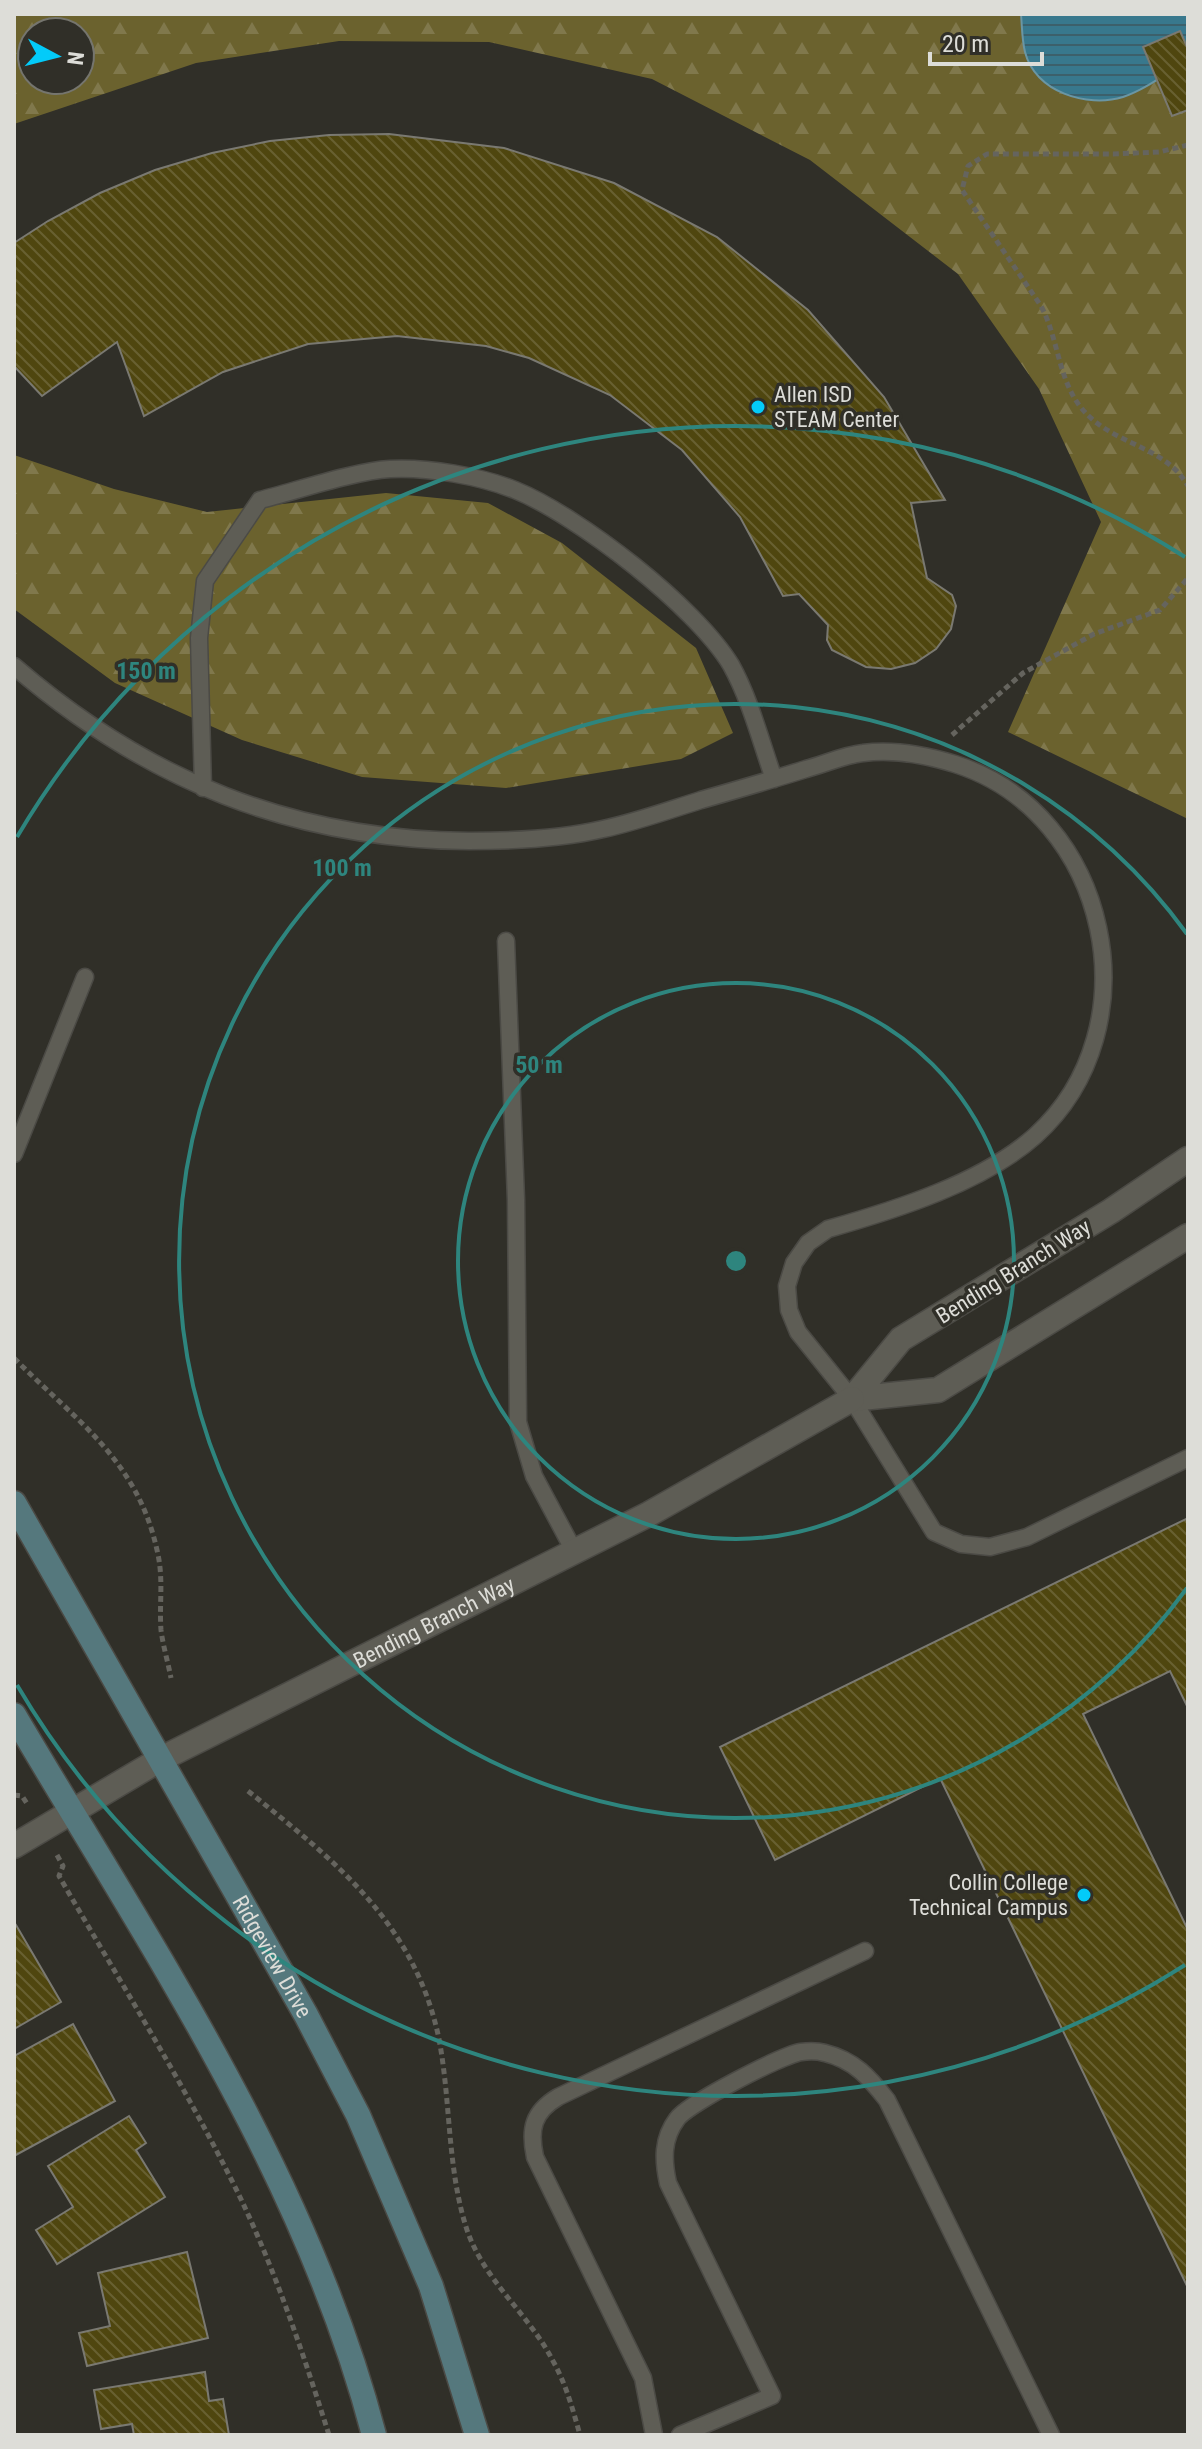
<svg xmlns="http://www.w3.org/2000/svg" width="1202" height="2449" font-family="'Roboto Condensed',sans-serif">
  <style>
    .forest { fill: url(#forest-firs); fill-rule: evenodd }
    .water { fill: url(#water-rules); stroke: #6a96a4; stroke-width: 2 }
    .building { fill: url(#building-back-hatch); stroke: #7a7971; stroke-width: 2 }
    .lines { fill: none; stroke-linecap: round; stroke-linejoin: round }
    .lane-casing { stroke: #4b4a45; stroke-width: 19 }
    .street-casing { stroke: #4b4a45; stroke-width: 27 }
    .secondary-casing { stroke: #4b4a45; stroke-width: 27 }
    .path { stroke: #65645e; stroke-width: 5; stroke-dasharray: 6 4; stroke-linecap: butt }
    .lane { stroke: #5e5d55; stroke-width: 16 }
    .street { stroke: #5e5d55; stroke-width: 24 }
    .secondary { stroke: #55787d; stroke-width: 24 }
    .ring { fill: none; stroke: #2e857e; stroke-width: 4 }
    .poi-dot { fill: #03cbf9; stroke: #302f28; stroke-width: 3 }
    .labels { text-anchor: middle; stroke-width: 7; stroke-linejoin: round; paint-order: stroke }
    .poi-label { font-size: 22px; fill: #ddddd8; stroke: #302f28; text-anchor: start }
    .street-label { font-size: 22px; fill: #ddddd8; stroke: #302f28 }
    .centre { fill: #2e857e; stroke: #302f28; stroke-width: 4 }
    .ring-label { font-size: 24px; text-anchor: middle; font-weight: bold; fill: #2e857e; stroke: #302f28; stroke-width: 7; stroke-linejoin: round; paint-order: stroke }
  </style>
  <defs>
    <pattern id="forest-firs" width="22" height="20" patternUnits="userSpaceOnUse" patternTransform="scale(2)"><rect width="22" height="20" fill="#6b622e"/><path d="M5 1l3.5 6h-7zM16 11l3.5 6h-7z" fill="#80784c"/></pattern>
    <pattern id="water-rules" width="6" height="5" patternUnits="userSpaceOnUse" patternTransform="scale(2)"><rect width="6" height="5" fill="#38788d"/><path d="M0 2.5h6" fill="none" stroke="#3c606b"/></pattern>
    <pattern id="building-back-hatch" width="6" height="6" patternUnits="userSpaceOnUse" patternTransform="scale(2)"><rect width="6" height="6" fill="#4f460f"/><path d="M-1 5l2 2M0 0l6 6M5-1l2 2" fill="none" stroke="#686031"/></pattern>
  </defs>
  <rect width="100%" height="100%" fill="#302f28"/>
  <path class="forest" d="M 14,14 L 1188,14 L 1188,819 L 1008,732 L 1101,522 L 1039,389 L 958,274 L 810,160 L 652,79 L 489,42 L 339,41 L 196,63 L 14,124 ZM 32,32 L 80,32 L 80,80 L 32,80 Z
    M 14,455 L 114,489 L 207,512 L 386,493 L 488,503 L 562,543 L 696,648 L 733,733 L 681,759 L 506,788 L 362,777 L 242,740 L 115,683 L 14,609 Z"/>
  <path class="water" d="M 1021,14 L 1188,14 L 1188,60 C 1168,72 1145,90 1123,97 C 1087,108 1035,92 1025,52 C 1022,40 1022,26 1021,14 Z"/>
  <path class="building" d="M 1180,31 L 1188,49 L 1188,110 L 1172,116 L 1143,47 Z
    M 389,134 L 504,148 L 614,183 L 717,237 L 808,310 L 884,397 L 945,500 L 911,503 L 927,578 L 952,595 L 956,606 L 951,629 L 936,649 L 915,663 L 891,669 L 866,667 L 832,650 L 827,640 L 828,625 L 799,594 L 783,596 L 740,517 L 682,450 L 610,395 L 529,358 L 486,346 L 397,336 L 308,344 L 223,372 L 144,416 L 117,342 L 42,396 L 14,366 L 14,243 L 48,221 L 100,193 L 155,170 L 212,153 L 270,141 L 329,135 Z
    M 1188,1518 L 1188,1708 L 1170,1671 L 1083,1714 L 1188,1930 L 1188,2288 L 940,1778 L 775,1860 L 720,1747 Z
    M 16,1925 L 61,2002 L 14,2029 L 14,1927 Z
    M 73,2024 L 115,2101 L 14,2156 L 14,2056 Z
    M 129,2116 L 146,2143 L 136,2150 L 165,2197 L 57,2264 L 36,2230 L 73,2207 L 48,2166 Z
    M 187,2252 L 208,2338 L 87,2366 L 79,2333 L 110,2326 L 98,2273 Z
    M 205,2372 L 209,2401 L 223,2399 L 229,2435 L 134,2435 L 132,2424 L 101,2429 L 94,2390 Z"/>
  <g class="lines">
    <defs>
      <path id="lane" d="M 14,666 C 146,780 293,840 469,841 C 513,841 560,839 603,829 C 636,822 669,810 701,800 C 736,790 771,780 806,769 C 825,764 844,755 863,753 C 893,749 926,755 955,764 C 1110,813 1155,1028 1035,1136 C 982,1183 895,1210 828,1229 L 808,1243 L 794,1263 L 787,1286 L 789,1310 L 798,1332 L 852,1399 L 934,1532 L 961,1544 L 990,1547 L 1027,1537 L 1188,1458
        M 203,788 L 199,638 L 205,581 L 260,500 C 296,491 355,471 390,469 C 428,467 480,476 515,490 C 579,516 696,607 731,665 C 750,699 761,742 774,779
        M 506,941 L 516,1200 L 518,1422 L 534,1476 L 573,1549
        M 14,1154 L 85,977
        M 654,2435 L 643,2378 L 535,2157 C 529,2129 533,2112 558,2097 L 865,1951
        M 680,2435 L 772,2396 L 668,2183 C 663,2160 662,2139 677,2119 C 687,2104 782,2055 801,2052 C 808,2051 818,2051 825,2053 C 854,2060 870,2078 887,2100 L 1051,2435"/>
      <g id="street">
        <path d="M 1188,1159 L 1111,1211 L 901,1339 L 852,1399 L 938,1390 L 1188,1236"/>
        <path id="s1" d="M 14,1846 L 159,1760 L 649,1514 L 852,1399"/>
      </g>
      <g id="secondary">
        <path id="s2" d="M 14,1503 L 306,2015 L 358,2115 L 431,2286 L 477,2435"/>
        <path d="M 14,1715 C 149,1944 306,2174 374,2435"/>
      </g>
    </defs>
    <use href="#lane" class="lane-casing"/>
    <use href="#street" class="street-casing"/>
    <use href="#secondary" class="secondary-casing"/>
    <path class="path" d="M 1188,145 L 1159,152 L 1113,154 L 987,154 L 968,166 L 962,190 L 1041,306 C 1061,343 1057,389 1092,419 C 1123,446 1167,449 1188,486
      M 952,735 L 1023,673 L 1094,634 L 1160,610 L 1188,578
      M 14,1358 C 75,1420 137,1459 157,1550 C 164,1579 159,1602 161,1630 C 163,1646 168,1662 171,1678
      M 248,1791 C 334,1860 415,1923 439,2039 C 451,2102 447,2169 467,2230 C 485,2282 529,2314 553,2361 C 566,2384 573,2410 580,2435
      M 14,1795 L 22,1796 L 28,1805
      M 57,1855 L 63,1866 L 59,1876 C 120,1982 185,2085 239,2195 C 276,2272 303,2353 329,2435"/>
    <use href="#lane" class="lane"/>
    <use href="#street" class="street"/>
    <use href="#secondary" class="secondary"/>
  </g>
  <g class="ring">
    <circle cx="736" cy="1261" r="278"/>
    <path d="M1187 1588A557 557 0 1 1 1187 934"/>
    <path d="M1185 1965A835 835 0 0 1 17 1685M17 837A835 835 0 0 1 1185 557"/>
  </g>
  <g class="poi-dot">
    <circle cx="758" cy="407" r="8"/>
    <circle cx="1084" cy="1895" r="8"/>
  </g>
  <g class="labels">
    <g class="poi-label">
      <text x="774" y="402">Allen ISD<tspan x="774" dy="25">STEAM Center</tspan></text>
      <text x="1068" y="1890" text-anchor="end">Collin College<tspan x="1068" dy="25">Technical Campus</tspan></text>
    </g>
    <g class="street-label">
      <text transform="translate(1013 1271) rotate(-32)" y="8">Bending Branch Way</text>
      <text dy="8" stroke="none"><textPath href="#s1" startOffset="476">Bending Branch Way</textPath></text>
      <text dy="8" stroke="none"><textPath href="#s2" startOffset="522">Ridgeview Drive</textPath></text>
    </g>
  </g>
  <circle cx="736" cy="1261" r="12" class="centre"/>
  <g class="ring-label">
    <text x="146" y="679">150 m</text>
    <text x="342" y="876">100 m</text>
    <text x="539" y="1073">50 m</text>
  </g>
  <rect width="1202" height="2449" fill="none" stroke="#ddddd8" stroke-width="32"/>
  <g transform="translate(56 56) rotate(97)"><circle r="38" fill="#302f28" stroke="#75756e" stroke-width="2"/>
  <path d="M0-6L14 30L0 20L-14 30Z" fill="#03cbf9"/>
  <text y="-12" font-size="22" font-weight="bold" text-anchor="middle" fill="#ddddd8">N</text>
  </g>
  <path d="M930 52v12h112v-12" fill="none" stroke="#ddddd8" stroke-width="4"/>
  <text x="942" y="52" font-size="24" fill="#ddddd8" stroke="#302f28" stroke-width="6" paint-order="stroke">20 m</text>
</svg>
